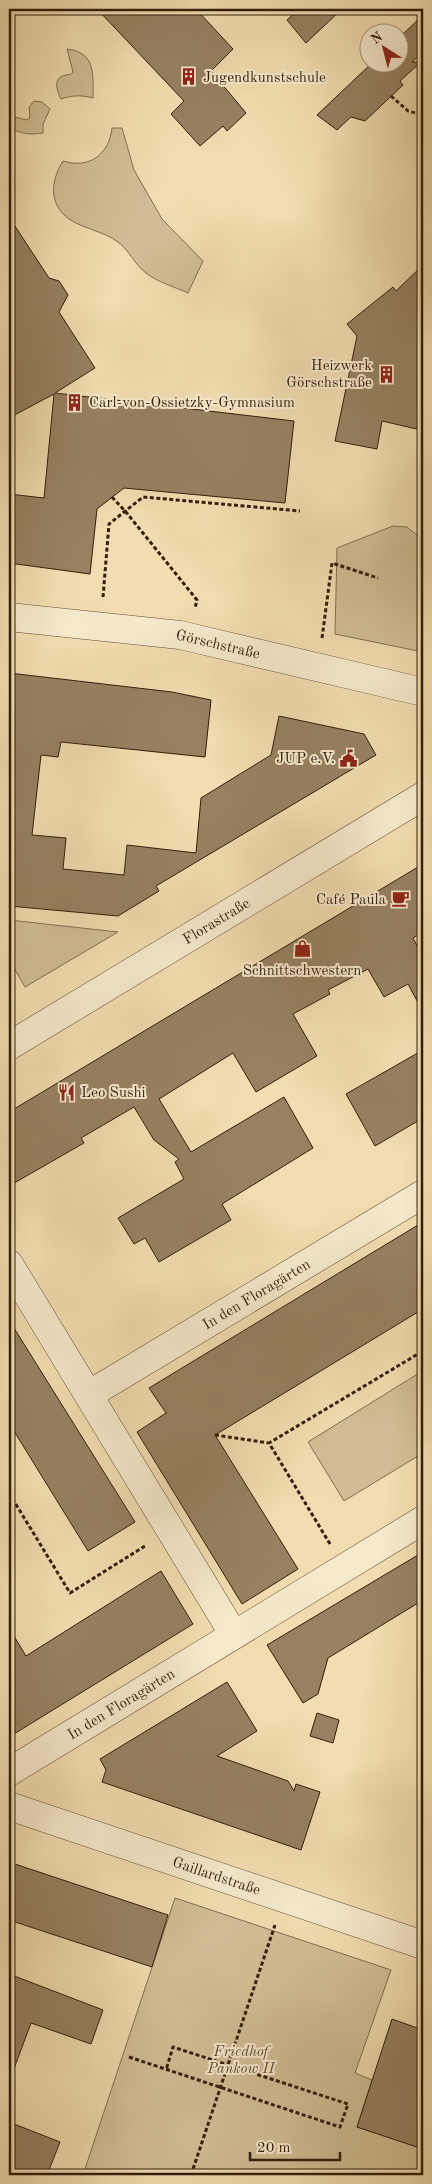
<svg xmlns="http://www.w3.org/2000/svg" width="432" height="2184" font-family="'Old Standard TT',serif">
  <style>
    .green { fill: #d1bd95; stroke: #826e50 }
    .building { fill: #968161; stroke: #331e0a }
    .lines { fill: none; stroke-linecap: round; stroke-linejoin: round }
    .minor-casing { stroke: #624e34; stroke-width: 29 }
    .path { stroke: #331e0a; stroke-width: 3; stroke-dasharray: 4 2.5; stroke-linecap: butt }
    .minor { stroke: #f6e9cc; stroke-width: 28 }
    .labels { text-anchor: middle; stroke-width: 4; stroke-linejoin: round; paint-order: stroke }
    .poi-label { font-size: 15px; fill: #331e0a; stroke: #f6e9cc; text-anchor: start }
    .street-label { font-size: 15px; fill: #331e0a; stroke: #f6e9cc }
    .park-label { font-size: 15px; font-style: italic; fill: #624e34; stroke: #f6e9cc }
  </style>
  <rect width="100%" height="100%" fill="#f1ddb1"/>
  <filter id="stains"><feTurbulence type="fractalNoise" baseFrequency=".004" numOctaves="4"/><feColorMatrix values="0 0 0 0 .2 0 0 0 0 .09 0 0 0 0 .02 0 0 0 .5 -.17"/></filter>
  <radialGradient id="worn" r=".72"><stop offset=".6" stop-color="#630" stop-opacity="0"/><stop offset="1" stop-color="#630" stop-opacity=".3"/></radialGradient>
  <path class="green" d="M 67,49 C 96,52 93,75 93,98 C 81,95 73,95 61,99 C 57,91 52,77 66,75 C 73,73 67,77 73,72 Z
    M 34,101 L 42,102 L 50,109 L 43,124 L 43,133 C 30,135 20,134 9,127 L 9,113 L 14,117 L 27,120 L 30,117 L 29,107 Z
    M 112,128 L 122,128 L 134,170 L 162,219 L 203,261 L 188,293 C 175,287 157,282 146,273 C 135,265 129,250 118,242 C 103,231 84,229 69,219 C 48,204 51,180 63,161 C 89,169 109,155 112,128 Z
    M 393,526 L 407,527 L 423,540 L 423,652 L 335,634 L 337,548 Z
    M 9,920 L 118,932 L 25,987 L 9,959 Z
    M 416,1375 L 423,1387 L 423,1453 L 344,1501 L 308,1442 Z
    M 175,1898 L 391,1970 L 355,2073 L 372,2080 L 357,2127 L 423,2149 L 423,2175 L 83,2175 Z"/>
  <path class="building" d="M 97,9 L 196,9 L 233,49 L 211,71 L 246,113 L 227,131 L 223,126 L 200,146 L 171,114 L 184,101 Z
    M 299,9 L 342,9 L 306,43 L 287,20 Z
    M 423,15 L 423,52 L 412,62 L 421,62 L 400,81 L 403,85 L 365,121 L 351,117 L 337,130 L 317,115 L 373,62 L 400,62 L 400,37 Z
    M 9,217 L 49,278 L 59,281 L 68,295 L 59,312 L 95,368 L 55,393 L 294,421 L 285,503 L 124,488 L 97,509 L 90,574 L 9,563 L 9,494 L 44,498 L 54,394 L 9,418 Z
    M 423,265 L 423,415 L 421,430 L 382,421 L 377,449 L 335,441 L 357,336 L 347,324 L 393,287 L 396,291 Z
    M 9,673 L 172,692 L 211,700 L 205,757 L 61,742 L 58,757 L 41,755 L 32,835 L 66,838 L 63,869 L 124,875 L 127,845 L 196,853 L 201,798 L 271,755 L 279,716 L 364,734 L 376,755 L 156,886 L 159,891 L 118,916 L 9,906 Z
    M 423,864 L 423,932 L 413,938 L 423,957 L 423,1012 L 408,984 L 384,997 L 368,969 L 328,990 L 330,994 L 293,1014 L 317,1056 L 256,1092 L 233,1053 L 159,1099 L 191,1152 L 284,1097 L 313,1148 L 222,1204 L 231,1220 L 159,1262 L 145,1238 L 134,1244 L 118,1218 L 184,1179 L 175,1162 L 179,1159 L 154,1140 L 134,1107 L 81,1138 L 84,1143 L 9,1186 L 9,1112 Z
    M 423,1050 L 423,1118 L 375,1146 L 346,1094 Z
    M 423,1222 L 423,1309 L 215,1435 L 298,1569 L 242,1604 L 137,1432 L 166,1413 L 149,1388 Z
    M 9,1320 L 135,1522 L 88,1551 L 9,1423 Z
    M 423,1552 L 423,1600 L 328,1658 L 318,1694 L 303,1703 L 267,1645 Z
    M 161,1571 L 193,1624 L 9,1737 L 9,1628 L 26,1656 Z
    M 227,1682 L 257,1731 L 217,1756 L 288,1781 L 294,1791 L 296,1784 L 320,1792 L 301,1850 L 102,1782 L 106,1770 L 100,1759 Z
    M 317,1713 L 339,1720 L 333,1743 L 310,1736 Z
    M 9,1862 L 168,1915 L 152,1967 L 9,1920 Z
    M 9,1974 L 103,2010 L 91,2044 L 31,2023 L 12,2074 L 9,2074 Z
    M 392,2019 L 423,2030 L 423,2149 L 357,2127 Z
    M 9,2122 L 60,2142 L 47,2175 L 9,2175 Z"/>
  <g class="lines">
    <defs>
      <g id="minor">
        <path id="s1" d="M 9,617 L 180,635 L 423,692"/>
        <path id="s2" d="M 9,1046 L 423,796"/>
        <path d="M 9,1264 L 234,1635"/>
        <path id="s3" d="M 90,1394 L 423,1194"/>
        <path id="s4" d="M 9,1772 L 423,1520"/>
        <path id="s5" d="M 9,1806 L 423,1945"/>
      </g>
    </defs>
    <use href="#minor" class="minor-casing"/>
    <path class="path" d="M 391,96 L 408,111 L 423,115
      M 112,497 L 126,512 L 197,600 L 195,608
      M 103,597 L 109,524 L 143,497 L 300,511
      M 322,638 L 332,563 L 378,578
      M 215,1435 L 269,1443
      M 9,1493 L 70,1593 L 145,1546
      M 330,1544 L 269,1443 L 423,1351
      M 129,2057 L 340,2127 L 348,2104 L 173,2047 L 166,2070
      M 191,2175 L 275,1925"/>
    <use href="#minor" class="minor"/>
  </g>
  <defs>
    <symbol id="building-bare" viewBox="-9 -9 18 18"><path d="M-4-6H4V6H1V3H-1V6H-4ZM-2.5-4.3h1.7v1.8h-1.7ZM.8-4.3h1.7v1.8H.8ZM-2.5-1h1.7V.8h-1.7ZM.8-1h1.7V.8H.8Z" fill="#8f2418" stroke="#f6e9cc" stroke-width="2.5" paint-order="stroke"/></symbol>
    <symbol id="civic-bare" viewBox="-9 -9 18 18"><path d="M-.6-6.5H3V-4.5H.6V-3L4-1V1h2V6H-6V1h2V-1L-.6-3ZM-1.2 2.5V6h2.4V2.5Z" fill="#8f2418" stroke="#f6e9cc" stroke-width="2.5" paint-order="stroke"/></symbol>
    <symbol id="cafe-bare" viewBox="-9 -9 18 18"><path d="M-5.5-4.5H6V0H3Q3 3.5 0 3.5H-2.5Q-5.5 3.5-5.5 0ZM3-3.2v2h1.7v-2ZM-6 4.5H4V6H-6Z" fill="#8f2418" stroke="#f6e9cc" stroke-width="2.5" paint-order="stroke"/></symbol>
    <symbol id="shop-bare" viewBox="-9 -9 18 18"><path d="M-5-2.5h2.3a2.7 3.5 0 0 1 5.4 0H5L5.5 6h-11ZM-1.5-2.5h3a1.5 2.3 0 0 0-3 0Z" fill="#8f2418" stroke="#f6e9cc" stroke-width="2.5" paint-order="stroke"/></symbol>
    <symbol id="restaurant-bare" viewBox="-9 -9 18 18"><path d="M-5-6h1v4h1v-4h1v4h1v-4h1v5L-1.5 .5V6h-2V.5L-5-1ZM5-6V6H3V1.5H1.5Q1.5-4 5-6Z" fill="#8f2418" stroke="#f6e9cc" stroke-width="2.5" paint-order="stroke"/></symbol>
  </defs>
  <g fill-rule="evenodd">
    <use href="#building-bare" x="176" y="64" width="25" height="25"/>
    <use href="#building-bare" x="374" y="362" width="25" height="25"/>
    <use href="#building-bare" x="62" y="390" width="25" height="25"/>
    <use href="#civic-bare" x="336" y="746" width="25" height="25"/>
    <use href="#cafe-bare" x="388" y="886" width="25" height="25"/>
    <use href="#shop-bare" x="290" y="936" width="25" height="25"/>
    <use href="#restaurant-bare" x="54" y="1080" width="25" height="25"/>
  </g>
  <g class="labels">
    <g class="poi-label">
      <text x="203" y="82">Jugendkunstschule</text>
      <text x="372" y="370" text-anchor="end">Heizwerk<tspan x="372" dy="17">Görschstraße</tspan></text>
      <text x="89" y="407">Carl-von-Ossietzky-Gymnasium</text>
      <text x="335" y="763" text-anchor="end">JUP e.V.</text>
      <text x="386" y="904" text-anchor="end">Café Paula</text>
      <text x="302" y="975" text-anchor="middle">Schnittschwestern</text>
      <text x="81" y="1097">Leo Sushi</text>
    </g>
    <g class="street-label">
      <text dy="5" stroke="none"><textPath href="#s1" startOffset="211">Görschstraße</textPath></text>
      <text dy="5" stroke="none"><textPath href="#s2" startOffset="242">Florastraße</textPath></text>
      <text dy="5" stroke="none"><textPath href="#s3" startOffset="194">In den Floragärten</textPath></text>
      <text dy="5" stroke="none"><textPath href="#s4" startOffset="131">In den Floragärten</textPath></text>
      <text dy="5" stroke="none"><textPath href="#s5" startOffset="219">Gaillardstraße</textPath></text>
    </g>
    <g class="park-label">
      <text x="241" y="2056">Friedhof<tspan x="241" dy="17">Pankow II</tspan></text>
    </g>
  </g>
  <rect width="432" height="2184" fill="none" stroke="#f1ddb1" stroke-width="30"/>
  <rect x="10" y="10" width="412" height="2164" fill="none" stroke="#331e0a" stroke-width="2.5"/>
  <rect x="15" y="15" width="402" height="2154" fill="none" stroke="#331e0a"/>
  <g transform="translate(384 48) rotate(324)"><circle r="24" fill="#f6e9cc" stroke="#a8987e"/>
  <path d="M0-4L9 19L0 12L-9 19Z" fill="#8f2418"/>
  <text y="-8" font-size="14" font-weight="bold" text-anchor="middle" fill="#331e0a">N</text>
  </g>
  <path d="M250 2152v8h90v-8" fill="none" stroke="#331e0a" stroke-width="2.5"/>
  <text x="257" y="2152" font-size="15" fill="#331e0a" stroke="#f6e9cc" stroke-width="4" paint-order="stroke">20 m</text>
  <rect width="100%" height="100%" filter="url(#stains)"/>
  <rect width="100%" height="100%" fill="url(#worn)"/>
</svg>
